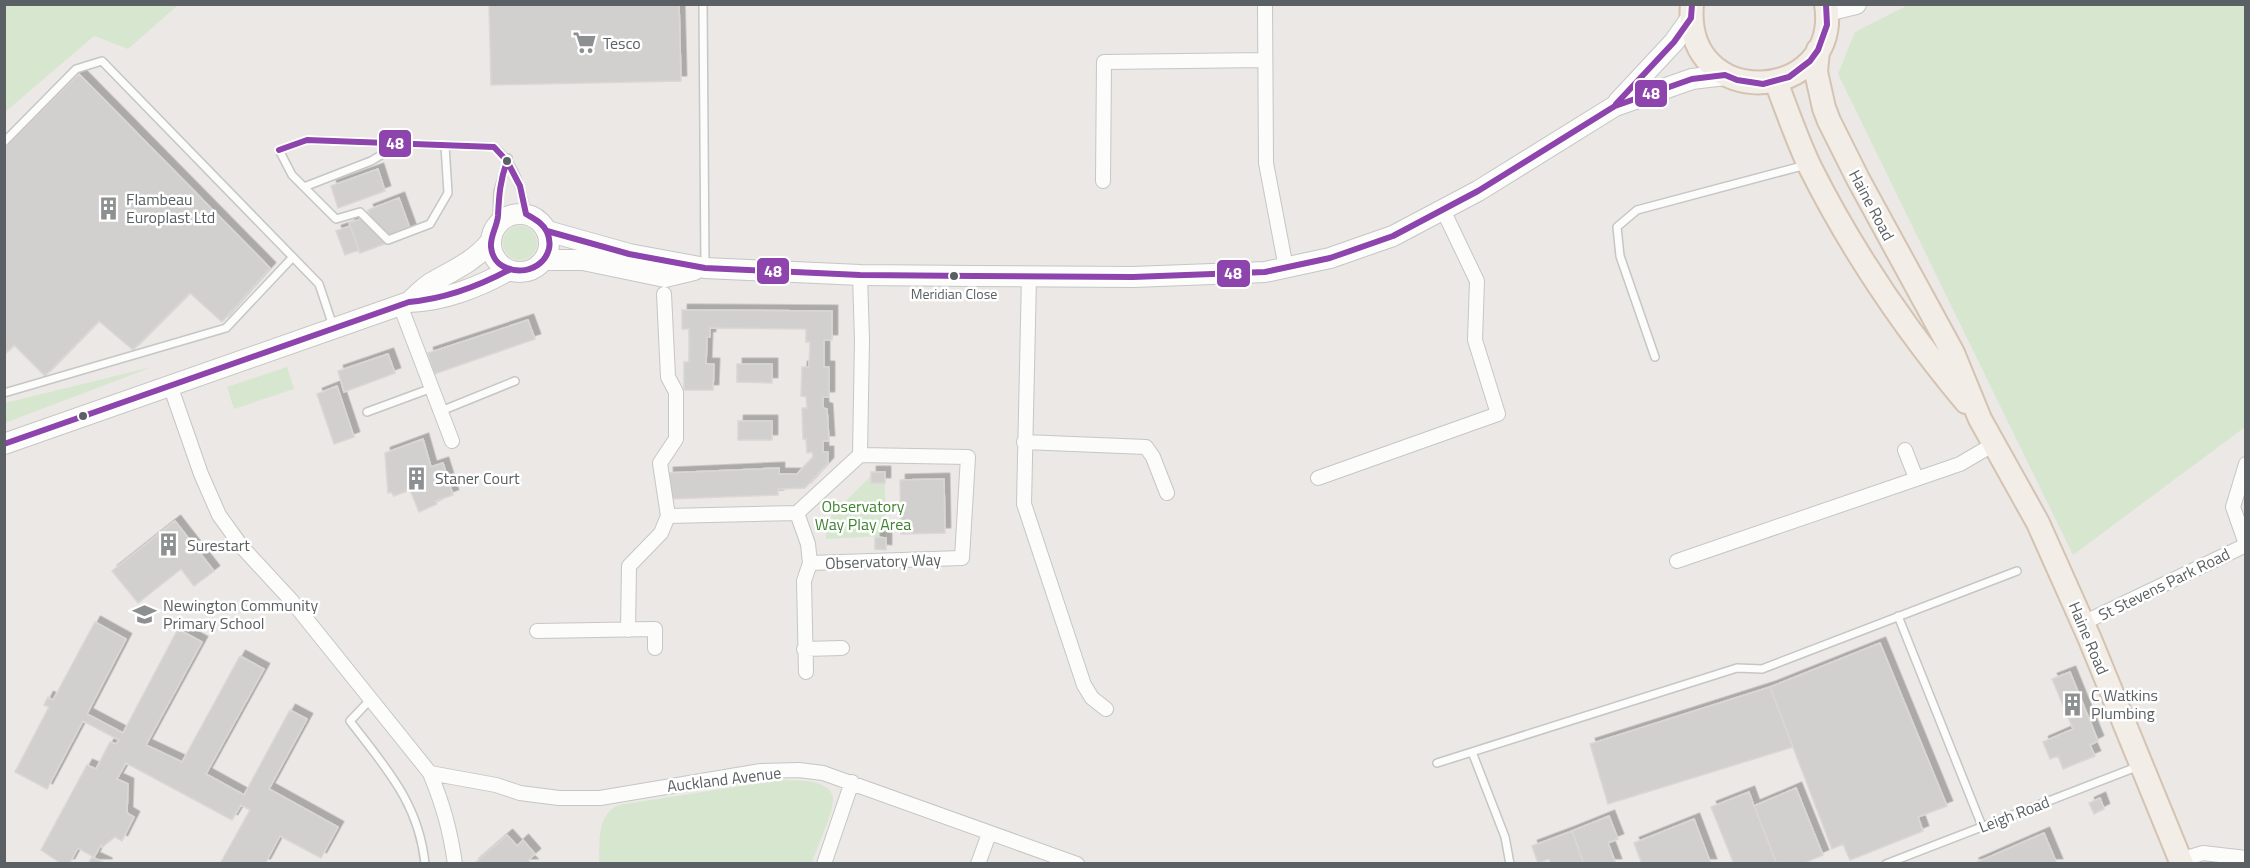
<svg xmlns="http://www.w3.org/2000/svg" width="2250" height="868" font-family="'Titillium Web',sans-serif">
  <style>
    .green { fill: #d7e7cf }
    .building { fill: #d2d0cf; stroke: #dad7d4; stroke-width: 1.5; filter: url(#shadow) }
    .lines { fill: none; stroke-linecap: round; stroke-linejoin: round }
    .service-casing { stroke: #c6c6c6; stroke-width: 10 }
    .minor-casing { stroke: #c6c6c6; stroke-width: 16 }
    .secondary-casing { stroke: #c6c6c6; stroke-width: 22 }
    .primary-casing { stroke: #d4c3b1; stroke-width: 26 }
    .service { stroke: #fcfcfb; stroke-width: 7 }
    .minor { stroke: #fcfcfb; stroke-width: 14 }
    .secondary { stroke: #fcfcfb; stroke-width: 20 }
    .primary { stroke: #f2ede7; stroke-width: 22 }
    .bus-1-casing { stroke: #fff; stroke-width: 10 }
    .bus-1 { stroke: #8e44ad; stroke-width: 6 }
    .bus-dot { fill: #5a6063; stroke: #fff; stroke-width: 2 }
    .labels { text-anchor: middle; stroke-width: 5; stroke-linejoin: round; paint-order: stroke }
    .bus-label { font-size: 14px; fill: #5a6063; stroke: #fff }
    .poi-label { font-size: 16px; fill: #5a6063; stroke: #fff; text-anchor: start }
    .street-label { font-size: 16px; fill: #5a6063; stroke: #fff }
    .park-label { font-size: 16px; fill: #408331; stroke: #fff }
    .line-badge { stroke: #fff; stroke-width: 2 }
    .badge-label { font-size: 16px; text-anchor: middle; font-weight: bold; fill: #fff }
  </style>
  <defs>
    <filter id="shadow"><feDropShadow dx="5.5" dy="-5.5" stdDeviation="0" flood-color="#0004"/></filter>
  </defs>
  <rect width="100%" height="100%" fill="#ebe8e5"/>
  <path class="green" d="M 5,4 L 178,4 L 178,5 L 128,49 L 94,36 L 5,112 Z
    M 1910,4 L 2245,5 L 2245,427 L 2073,555 L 1838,74 L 1855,32 Z
    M503 243a17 17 0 1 1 34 0a17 17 0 1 1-34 0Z
    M 152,367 L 5,423 L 5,403 Z
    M 287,367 L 294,389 L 234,409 L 227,387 Z
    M 871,476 L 872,483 L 885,483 L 885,536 L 826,539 L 826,521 Z
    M 781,780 C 795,781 815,779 827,788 C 831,791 833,796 833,800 C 832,816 817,847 812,863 L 599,863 C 600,842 596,815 619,805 Z"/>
  <path class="building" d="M 489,4 L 679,4 L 681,81 L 491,85 Z
    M 79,74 L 270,268 L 222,322 L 190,293 L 133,350 L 99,321 L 45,376 L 14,345 L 4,355 L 4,148 Z
    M 378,169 L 385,191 L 338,208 L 331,186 Z
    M 399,198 L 412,234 L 360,253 L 349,223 L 370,216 L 368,210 Z
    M 350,226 L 359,250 L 345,255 L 336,231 Z
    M 682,310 L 832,311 L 832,340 L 824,340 L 824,367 L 829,367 L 829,397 L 823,397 L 823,408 L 827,409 L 829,441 L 823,441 L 823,452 L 828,452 L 828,463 L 805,488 L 778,489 L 778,495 L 669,499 L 668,473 L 779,468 L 779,474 L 797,474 L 813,457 L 812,452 L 807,453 L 806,439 L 803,439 L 802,408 L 807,408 L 806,397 L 801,396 L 802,367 L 809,367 L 810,342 L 806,342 L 806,329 L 710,328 L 710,337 L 707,337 L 706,364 L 714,364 L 713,390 L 684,390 L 684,362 L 689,362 L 689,329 L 682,329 Z
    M 528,320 L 535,339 L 434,374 L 428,353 Z
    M 388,354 L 395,373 L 344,392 L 338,371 Z
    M 737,364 L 772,364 L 772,383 L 737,382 Z
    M 337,386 L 354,437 L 334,444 L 317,394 Z
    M 738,421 L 772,421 L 772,440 L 738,440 Z
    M 423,439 L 431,467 L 443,463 L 453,495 L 435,501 L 437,504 L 419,512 L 410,490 L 394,496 L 391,492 L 388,493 L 385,453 Z
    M 871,472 L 885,472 L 885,483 L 871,483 Z
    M 944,479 L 945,533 L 901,534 L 900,480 Z
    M 175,521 L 214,571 L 194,586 L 181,569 L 138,603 L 112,571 Z
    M 875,537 L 886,538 L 886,550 L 875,549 Z
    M 95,622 L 126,639 L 87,714 L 123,733 L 178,629 L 202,642 L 146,745 L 182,762 L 240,656 L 264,669 L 206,774 L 244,795 L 290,710 L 307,719 L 269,789 L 338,827 L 321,858 L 280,836 L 265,864 L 220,864 L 250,810 L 241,805 L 232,820 L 126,763 L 117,779 L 128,784 L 127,813 L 134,817 L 122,841 L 115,837 L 102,847 L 101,845 L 94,857 L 78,848 L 69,864 L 62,864 L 41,850 L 87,765 L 96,769 L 110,742 L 116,744 L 119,740 L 83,721 L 47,789 L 15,772 L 49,707 L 44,705 L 48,697 L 53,700 Z
    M 1880,643 L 1947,806 L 1918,817 L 1923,831 L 1850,860 L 1843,844 L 1832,849 L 1770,687 Z
    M 2070,672 L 2098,741 L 2090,745 L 2095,756 L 2063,769 L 2058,756 L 2050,759 L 2043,742 L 2073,729 L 2052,679 Z
    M 1770,687 L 1793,747 L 1608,804 L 1590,744 Z
    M 1796,788 L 1823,855 L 1802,864 L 1777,864 L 1754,806 Z
    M 1749,792 L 1754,806 L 1777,864 L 1734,864 L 1711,807 Z
    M 2100,798 L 2104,809 L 2094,814 L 2089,803 Z
    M 1609,816 L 1618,839 L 1608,843 L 1616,864 L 1584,864 L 1572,831 Z
    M 1694,819 L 1711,864 L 1642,864 L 1634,843 Z
    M 1572,831 L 1584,864 L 1551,864 L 1549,859 L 1538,863 L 1532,846 Z
    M 2044,833 L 2057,864 L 1973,864 Z
    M 507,835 L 517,846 L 523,840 L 535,854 L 528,860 L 532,864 L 474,864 Z
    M 92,857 L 107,864 L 88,864 Z"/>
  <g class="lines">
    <defs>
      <path id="service" d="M 703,4 L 705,265
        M 4,142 L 76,69 L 102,61 L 319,284 L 333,326
        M 445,146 L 448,193 L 430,224 L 388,240 L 360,212 L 336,219 L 292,175 L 279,150 L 307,140 L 494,147 C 515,164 522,189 526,214
        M 304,187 L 371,161 L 398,145
        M 497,224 L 498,192 L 508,158
        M 1655,357 L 1620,256 L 1617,227 L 1637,210 L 1806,165
        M 4,393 L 226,328 L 292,258
        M 441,411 L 515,381
        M 367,412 L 432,388
        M 1898,616 L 1982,826
        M 370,700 L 350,721 C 385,767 419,803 425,864
        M 1472,752 L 1505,837 L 1510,864
        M 1437,763 L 1737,668 L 1762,669 L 2017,571
        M 1886,864 L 2139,766"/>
      <path id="minor" d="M 1265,4 L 1266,163 L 1286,268
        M 1103,181 L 1104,62 L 1264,60
        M 1029,276 L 1024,504 L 1084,685 L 1092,698 L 1106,709
        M 664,294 L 668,377 L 676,392 L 676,439 L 660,463 L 668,516 L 797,513 L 860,455 L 862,340 L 860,275
        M 400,305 L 452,441
        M 170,385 L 201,474 L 219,515 L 242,547 L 291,600 L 430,773 C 443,805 450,829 455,864
        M 1024,442 L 1146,447 L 1153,457 L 1167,493
        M 1905,450 L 1916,478
        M 2246,464 L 2233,507 L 2246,544
        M 1318,478 L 1498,414 L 1475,340 L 1477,281 L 1443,210
        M 797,513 L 808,544 L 810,563 L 804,581 L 806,672
        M 1677,561 L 1960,464 L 1994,444
        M 810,563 L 962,558 L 968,457 L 860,455
        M 2083,623 L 2246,545
        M 628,630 L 629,566 L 661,533 L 668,516
        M 537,631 L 655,629 L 655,648
        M 804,649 L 842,648
        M 430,773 L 496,785 L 520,793 L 559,798 L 600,798 L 761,771 L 799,770 L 823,773 L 1077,864
        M 2180,860 L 2203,853 L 2246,858
        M 824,864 L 852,782
        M 978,864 L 989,834"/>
      <path id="secondary" d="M 1827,11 L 1856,4
        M 1618,102 L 1674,42 L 1691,18
        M491 243a29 29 0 1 1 58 0a29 29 0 1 1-58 0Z
        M 547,231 L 629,254 L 705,268 L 860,275 L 974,276 L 1133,277 L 1265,272 L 1330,258 L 1393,236 L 1478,191 L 1615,106 L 1692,79 L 1725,75
        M 544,260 L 583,260 L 665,277 L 694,270
        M 409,302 C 416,296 423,288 431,283 C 452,271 475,261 490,242
        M 4,444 L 409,302 C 443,301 480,287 509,270"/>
      <path id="primary" d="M 1692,4 C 1682,113 1842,104 1826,4
        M 1818,50 L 1816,72 L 1824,108 L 1829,121 L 1858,179 L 1953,353 L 1980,419 L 2038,523 L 2089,637 L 2182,864
        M 1776,82 C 1787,110 1797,140 1810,167 C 1852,251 1906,330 1966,402"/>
    </defs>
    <use href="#service" class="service-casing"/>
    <use href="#minor" class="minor-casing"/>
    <use href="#secondary" class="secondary-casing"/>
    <use href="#primary" class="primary-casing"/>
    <use href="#service" class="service"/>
    <use href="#minor" class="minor"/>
    <use href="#secondary" class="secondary"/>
    <use href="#primary" class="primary"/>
    <defs>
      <path id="bus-1" d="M 1616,104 L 1674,42 L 1691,18 L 1692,4
        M 279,150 L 307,140 L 494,147 L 507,161
        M 507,161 L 520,186 L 526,214 C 534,219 543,223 547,232 C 558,257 531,278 507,268 C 498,265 492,257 491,247 C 490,236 497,227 498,216 C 499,195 500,181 507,161 Z
        M 547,231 L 629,254 L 705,268 L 860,275 L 974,276 L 1133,277 L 1265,272 L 1330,258 L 1393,236 L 1478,191 L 1615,106 L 1692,79 L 1725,75 L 1737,80 L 1763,84 L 1789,77 L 1810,61 L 1818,50 L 1827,25 L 1826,4
        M 4,444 L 409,302 C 445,299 477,287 509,270"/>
    </defs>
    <use href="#bus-1" class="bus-1-casing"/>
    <use href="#bus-1" class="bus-1"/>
  </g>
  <defs>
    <symbol id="supermarket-bare" viewBox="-9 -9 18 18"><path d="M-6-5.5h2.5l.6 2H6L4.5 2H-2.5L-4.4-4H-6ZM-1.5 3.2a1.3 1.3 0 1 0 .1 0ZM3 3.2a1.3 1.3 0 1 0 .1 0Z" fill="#8d9090" stroke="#fff" stroke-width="2.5" paint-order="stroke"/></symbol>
    <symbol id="building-bare" viewBox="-9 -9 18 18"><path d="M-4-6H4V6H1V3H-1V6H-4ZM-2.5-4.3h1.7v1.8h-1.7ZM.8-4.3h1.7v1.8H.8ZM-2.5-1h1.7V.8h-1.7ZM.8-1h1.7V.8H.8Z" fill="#8d9090" stroke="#fff" stroke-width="2.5" paint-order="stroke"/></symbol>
    <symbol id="school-bare" viewBox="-9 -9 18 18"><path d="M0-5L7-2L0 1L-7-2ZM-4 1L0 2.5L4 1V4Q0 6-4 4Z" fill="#8d9090" stroke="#fff" stroke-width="2.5" paint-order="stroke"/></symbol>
  </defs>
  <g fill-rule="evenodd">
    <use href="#supermarket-bare" x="568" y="26" width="33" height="33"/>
    <use href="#building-bare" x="92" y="192" width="33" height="33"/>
    <use href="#building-bare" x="400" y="462" width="33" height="33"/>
    <use href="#building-bare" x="152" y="528" width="33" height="33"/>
    <use href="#school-bare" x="128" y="598" width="33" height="33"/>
    <use href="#building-bare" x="2056" y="688" width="33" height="33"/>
  </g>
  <g class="bus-dot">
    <circle cx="507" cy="161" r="5"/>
    <circle cx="954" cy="276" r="5"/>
    <circle cx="83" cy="416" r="5"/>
  </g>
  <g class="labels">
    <g class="bus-label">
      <text x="954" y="299">Meridian Close</text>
    </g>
    <g class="poi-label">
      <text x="603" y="49">Tesco</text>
      <text x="126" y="205">Flambeau<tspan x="126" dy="18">Europlast Ltd</tspan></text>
      <text x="435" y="484">Staner Court</text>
      <text x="187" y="551">Surestart</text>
      <text x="163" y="611">Newington Community<tspan x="163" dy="18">Primary School</tspan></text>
      <text x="2091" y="701">C Watkins<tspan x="2091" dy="18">Plumbing</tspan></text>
    </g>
    <g class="street-label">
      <text transform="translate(1872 205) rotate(62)" y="6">Haine Road</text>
      <text transform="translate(883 561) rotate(-2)" y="6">Observatory Way</text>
      <text transform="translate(2164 584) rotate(-26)" y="6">St Stevens Park Road</text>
      <text transform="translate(2089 638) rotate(67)" y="6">Haine Road</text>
      <text transform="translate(724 779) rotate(-7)" y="6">Auckland Avenue</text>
      <text transform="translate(2014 814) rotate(-21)" y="6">Leigh Road</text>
    </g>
    <g class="park-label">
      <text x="863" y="512">Observatory<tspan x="863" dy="18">Way Play Area</tspan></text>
    </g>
  </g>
  <g class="line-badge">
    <rect x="1634" y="79" width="34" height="29" rx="6" fill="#8e44ad"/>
    <rect x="378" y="129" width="34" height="29" rx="6" fill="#8e44ad"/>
    <rect x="756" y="257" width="34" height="28" rx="6" fill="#8e44ad"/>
    <rect x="1216" y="259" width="35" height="29" rx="6" fill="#8e44ad"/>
  </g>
  <g class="badge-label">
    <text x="1651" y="99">48</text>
    <text x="395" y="149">48</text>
    <text x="773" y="277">48</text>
    <text x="1233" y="279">48</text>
  </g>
  <rect width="2250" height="868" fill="none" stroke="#5a6063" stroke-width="12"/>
</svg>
